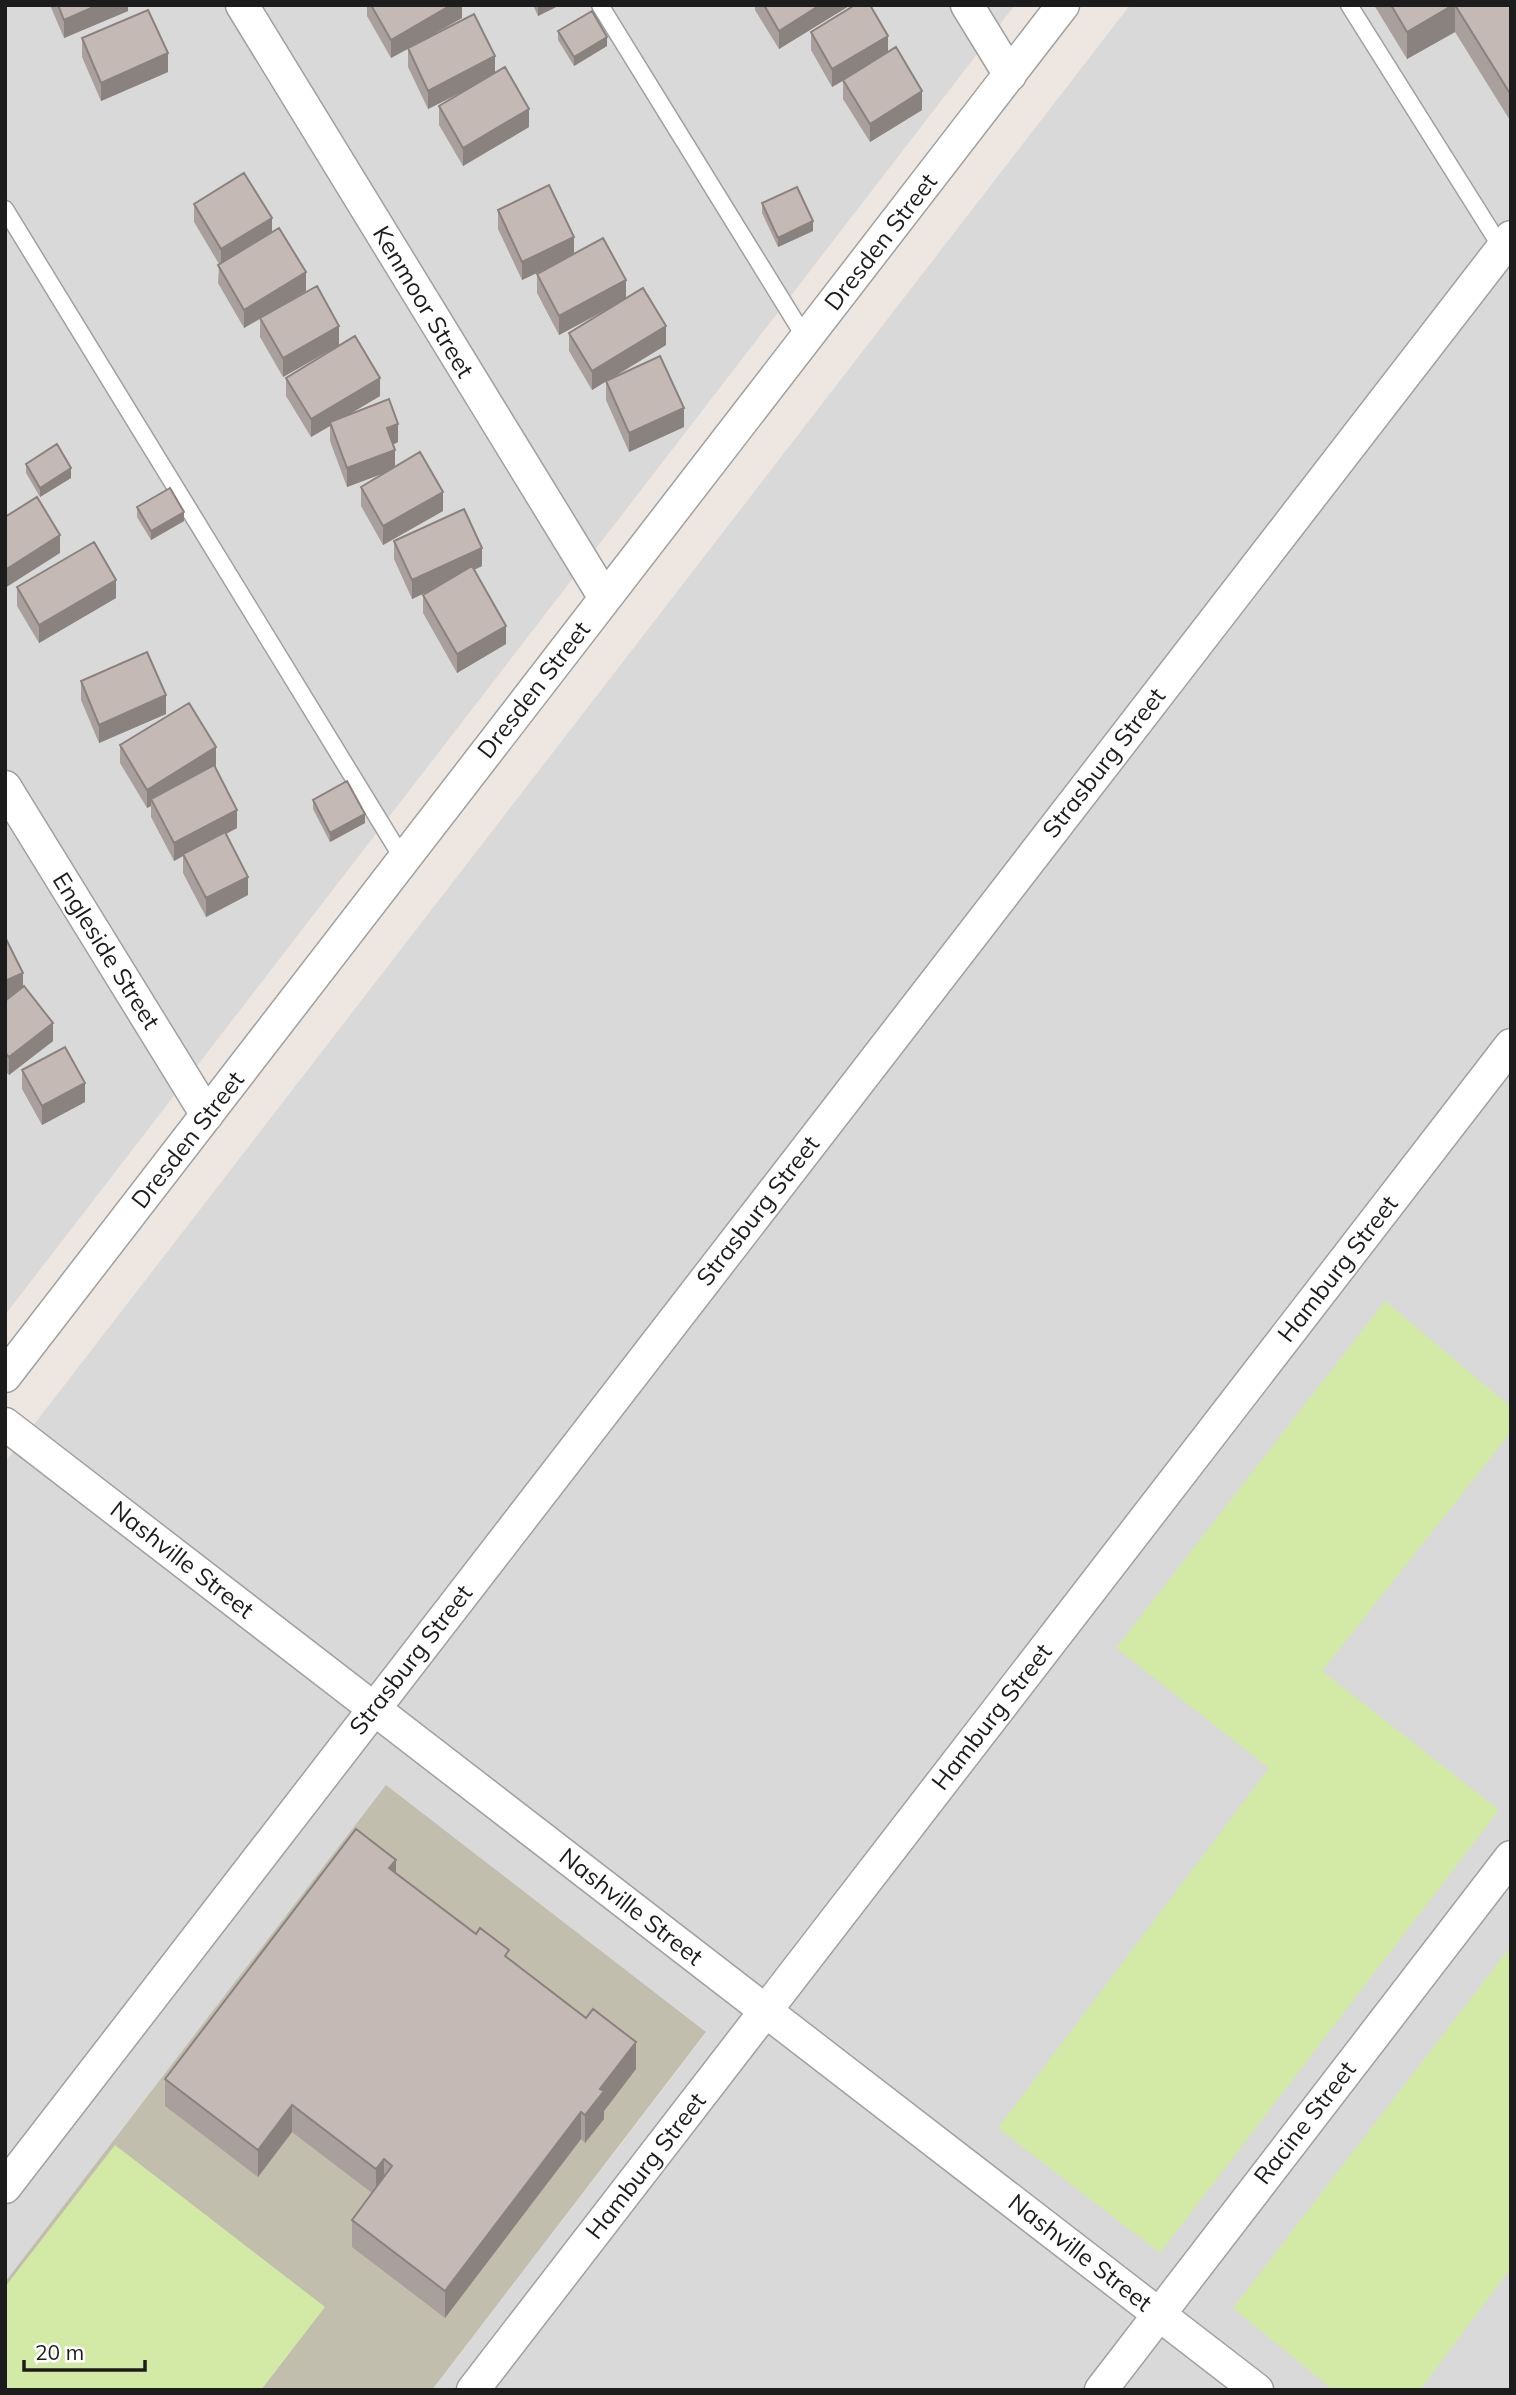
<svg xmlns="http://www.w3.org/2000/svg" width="1516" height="2395" font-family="Mulish,sans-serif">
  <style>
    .residential { fill: #dad9d9 }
    .construction { fill: #c2bead }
    .grass { fill: #d3e9a6 }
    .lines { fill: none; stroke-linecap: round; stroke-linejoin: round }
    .lane-casing { stroke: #a0a0a0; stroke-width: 19 }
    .street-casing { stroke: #a0a0a0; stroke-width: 35 }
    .lane { stroke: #fff; stroke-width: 16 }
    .street { stroke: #fff; stroke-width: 32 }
    .wall { fill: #a99f9c }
    .shaded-wall { fill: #8a827f }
    .building { fill: #c5b9b5; stroke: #8a827f; stroke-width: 2 }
    .labels { text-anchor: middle; stroke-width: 5; stroke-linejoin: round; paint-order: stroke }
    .street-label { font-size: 24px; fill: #1c1c1c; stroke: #fff }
  </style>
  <rect width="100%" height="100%" fill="#eee7e1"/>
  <path class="residential" d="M 5,5 L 1015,5 L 5,1315 Z
    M 1130,5 L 1511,5 L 1511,2390 L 432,2390 L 706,2033 L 386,1786 L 5,2282 L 5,1462 Z"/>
  <path class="construction" d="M 386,1785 L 706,2032 L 432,2390 L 5,2390 L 5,2282 Z"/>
  <path class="grass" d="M 1385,1301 L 1511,1407 L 1511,1432 L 1322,1671 L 1499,1810 L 1160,2253 L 998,2128 L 1269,1768 L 1116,1648 Z
    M 1511,1946 L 1511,2268 L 1420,2390 L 1333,2390 L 1233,2308 Z
    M 115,2145 L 325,2307 L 261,2390 L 5,2390 L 5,2287 Z"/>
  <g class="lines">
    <defs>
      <path id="lane" d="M 600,5 L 806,339
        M 1349,5 L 1501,247
        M 5,209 L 403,859"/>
      <path id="street" d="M 242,5 L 605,598
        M 967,5 L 1010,75
        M 5,787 L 207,1115
        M 5,1376 L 1063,5
        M 5,1424 L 1257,2390
        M 5,2187 L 1511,237
        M 473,2390 L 1511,1045
        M 1101,2390 L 1511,1857"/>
    </defs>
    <use href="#lane" class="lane-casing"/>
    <use href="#street" class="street-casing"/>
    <use href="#lane" class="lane"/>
    <use href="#street" class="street"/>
  </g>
  <path class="wall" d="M 50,5 L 128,5 L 128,11 L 64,38 Z
    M 367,5 L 462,5 L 462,18 L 421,41 L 495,73 L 529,127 L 463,166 L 439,125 L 439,106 L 470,88 L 428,109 L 408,67 L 408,49 L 391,58 L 367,16 Z
    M 533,5 L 560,5 L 538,16 Z
    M 755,5 L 849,5 L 849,6 L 779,49 L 755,10 Z
    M 1374,5 L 1511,5 L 1511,122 L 1455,32 L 1407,59 Z
    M 558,31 L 607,46 L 574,66 L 558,40 Z
    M 811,32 L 888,52 L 922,110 L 870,142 L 843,99 L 843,81 L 832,87 L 811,50 Z
    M 82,38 L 168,72 L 101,101 L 82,57 Z
    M 762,203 L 813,231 L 778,247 L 762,213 Z
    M 194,204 L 272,232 L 306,291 L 280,307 L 339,345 L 283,377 L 260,337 L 260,319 L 244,328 L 218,283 L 219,264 L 194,222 Z
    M 498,210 L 574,254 L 626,298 L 666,345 L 607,381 L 684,427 L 629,452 L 606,400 L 606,381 L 592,390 L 569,351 L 569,333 L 613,306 L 559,335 L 537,293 L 537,274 L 550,267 L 522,280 L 498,229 Z
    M 286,378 L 380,396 L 348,415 L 398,442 L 393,445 L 395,467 L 443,511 L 383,545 L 361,506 L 361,487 L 387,472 L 347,487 L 330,441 L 330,426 L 311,437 L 286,396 Z
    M 26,464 L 71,478 L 40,497 L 26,473 Z
    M 137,507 L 184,521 L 151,540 L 137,517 Z
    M 394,541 L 482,566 L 474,570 L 506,644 L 457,673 L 423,613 L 423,595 L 430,590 L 412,599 L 394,559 Z
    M 17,587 L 116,598 L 39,643 L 17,606 Z
    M 81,681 L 166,714 L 99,743 L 81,700 Z
    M 120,745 L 216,766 L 215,767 L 237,828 L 226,834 L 248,895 L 206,917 L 183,873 L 183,856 L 174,861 L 151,817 L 151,806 L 147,808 L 120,763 Z
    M 313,800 L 365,823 L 330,842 L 313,809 Z
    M 23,988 L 53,1041 L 9,1075 L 5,1071 L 5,1001 L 9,998 L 5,1000 Z
    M 22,1070 L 85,1102 L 42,1125 L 22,1089 Z
    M 396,1873 L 509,1959 L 636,2069 L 604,2111 L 604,2119 L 585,2143 L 581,2139 L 445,2318 L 352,2247 L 352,2220 L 372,2193 L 292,2132 L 258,2177 L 165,2106 L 165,2079 Z"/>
  <path class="shaded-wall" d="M 98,5 L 128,5 L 128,11 L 64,38 L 64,20 Z
    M 451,5 L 462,5 L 462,18 L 391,58 L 391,40 Z
    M 540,5 L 560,5 L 538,16 L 538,6 Z
    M 820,5 L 849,6 L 779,49 L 779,31 Z
    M 1453,5 L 1455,5 L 1455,32 L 1407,59 L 1407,32 Z
    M 888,36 L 888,54 L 832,87 L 832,69 Z
    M 607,37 L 607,46 L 574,66 L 574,57 Z
    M 168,53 L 168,72 L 101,101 L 101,83 Z
    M 495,56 L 495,75 L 428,109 L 428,91 Z
    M 922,91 L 922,110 L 870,142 L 870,124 Z
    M 529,109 L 529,127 L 463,166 L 463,148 Z
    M 272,218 L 272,237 L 221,268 L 221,249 Z
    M 813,221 L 813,231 L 778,247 L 778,238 Z
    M 574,237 L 574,255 L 522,280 L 522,262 Z
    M 306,272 L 306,291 L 244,328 L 244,310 Z
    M 626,280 L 626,299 L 559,335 L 559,316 Z
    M 339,326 L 339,345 L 283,377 L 283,358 Z
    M 666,326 L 666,345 L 592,390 L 592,371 Z
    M 380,378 L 380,396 L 331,425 L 330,422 L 330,426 L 311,437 L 311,419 Z
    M 684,408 L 684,427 L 629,452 L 629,433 Z
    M 398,424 L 398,442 L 387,447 L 387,428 Z
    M 395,450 L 395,469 L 347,487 L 347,468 Z
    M 71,468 L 71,478 L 40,497 L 40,488 Z
    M 443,492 L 443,511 L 383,545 L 383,526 Z
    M 184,512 L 184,521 L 151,540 L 151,531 Z
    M 60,535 L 60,553 L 5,588 L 5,570 Z
    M 482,548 L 482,566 L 412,599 L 412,580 Z
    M 116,580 L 116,598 L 39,643 L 39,625 Z
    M 506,626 L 506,644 L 457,673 L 457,654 Z
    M 166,695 L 166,714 L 99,743 L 99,725 Z
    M 216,747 L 216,766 L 153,804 L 151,799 L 151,806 L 147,808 L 147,790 Z
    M 237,810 L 237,828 L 184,856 L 183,854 L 183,856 L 174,861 L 174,843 Z
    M 365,814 L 365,823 L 330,842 L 330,833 Z
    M 248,877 L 248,895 L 206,917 L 206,898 Z
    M 23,973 L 23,991 L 5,1000 L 5,981 Z
    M 53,1023 L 53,1041 L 9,1075 L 9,1057 Z
    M 85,1083 L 85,1102 L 42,1125 L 42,1106 Z
    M 396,1860 L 396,1887 L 389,1868 Z
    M 636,2042 L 636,2069 L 604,2111 L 604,2119 L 585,2143 L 585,2115 L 600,2089 Z
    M 292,2105 L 292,2132 L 258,2177 L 258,2150 Z
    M 581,2112 L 581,2139 L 445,2318 L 445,2291 Z
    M 384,2159 L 384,2187 L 376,2196 L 376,2169 Z"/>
  <path class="building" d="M 58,5 L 98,5 L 64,20 Z
    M 371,5 L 451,5 L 391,40 Z
    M 764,5 L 820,5 L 779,31 Z
    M 855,5 L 870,5 L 888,36 L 832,69 L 811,32 Z
    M 1391,5 L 1453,5 L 1407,32 Z
    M 1455,5 L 1511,5 L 1511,95 Z
    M 148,10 L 168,53 L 101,83 L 82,38 Z
    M 592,11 L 607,37 L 574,57 L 558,31 Z
    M 474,14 L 495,56 L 428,91 L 408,48 Z
    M 896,47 L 922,91 L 870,124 L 843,80 Z
    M 505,67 L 529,109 L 463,148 L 439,106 Z
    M 244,173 L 272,218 L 221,249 L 194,204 Z
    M 549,185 L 574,237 L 522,262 L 498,210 Z
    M 797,187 L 813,221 L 778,238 L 762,203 Z
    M 279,228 L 306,272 L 244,310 L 218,265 Z
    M 603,238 L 626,280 L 559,316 L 537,274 Z
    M 317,286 L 339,326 L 283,358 L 260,318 Z
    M 643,288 L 666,326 L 592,371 L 569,333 Z
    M 355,336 L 380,378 L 311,419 L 286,378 Z
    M 660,356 L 684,408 L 629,433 L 606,381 Z
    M 389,399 L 398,424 L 387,428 L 395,450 L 347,468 L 330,422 Z
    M 57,444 L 71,468 L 40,488 L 26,464 Z
    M 420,452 L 443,492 L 383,526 L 361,487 Z
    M 170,488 L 184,512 L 151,531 L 137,507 Z
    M 37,497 L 60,535 L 5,570 L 5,517 Z
    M 464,509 L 482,548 L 412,580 L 394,541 Z
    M 94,542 L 116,580 L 39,625 L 17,587 Z
    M 472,566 L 506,626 L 457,654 L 423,595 Z
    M 147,652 L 166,695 L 99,725 L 81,681 Z
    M 189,703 L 216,747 L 147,790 L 120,745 Z
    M 214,765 L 237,810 L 174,843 L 151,799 Z
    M 347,781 L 365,814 L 330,833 L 313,800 Z
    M 225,832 L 248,877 L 206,898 L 183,854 Z
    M 5,937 L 23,973 L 5,981 Z
    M 24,986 L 53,1023 L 9,1057 L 5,1052 L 5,1001 Z
    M 65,1047 L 85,1083 L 42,1106 L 22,1070 Z
    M 356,1829 L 396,1860 L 389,1868 L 476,1934 L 480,1928 L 509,1950 L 505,1956 L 586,2018 L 593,2009 L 636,2042 L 600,2089 L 604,2091 L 585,2115 L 581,2112 L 445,2291 L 352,2220 L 392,2166 L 384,2159 L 376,2169 L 292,2105 L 258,2150 L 165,2079 Z"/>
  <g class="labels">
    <g class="street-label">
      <text transform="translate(881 242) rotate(-52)" y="8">Dresden Street</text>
      <text transform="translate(423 302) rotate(59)" y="8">Kenmoor Street</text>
      <text transform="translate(534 690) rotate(-52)" y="8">Dresden Street</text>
      <text transform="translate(1104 763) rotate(-52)" y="8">Strasburg Street</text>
      <text transform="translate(106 951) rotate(58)" y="8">Engleside Street</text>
      <text transform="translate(188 1140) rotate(-52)" y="8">Dresden Street</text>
      <text transform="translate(758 1211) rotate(-52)" y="8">Strasburg Street</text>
      <text transform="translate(1338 1269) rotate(-52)" y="8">Hamburg Street</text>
      <text transform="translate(182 1560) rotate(38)" y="8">Nashville Street</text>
      <text transform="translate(411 1660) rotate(-52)" y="8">Strasburg Street</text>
      <text transform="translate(992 1717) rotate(-52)" y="8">Hamburg Street</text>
      <text transform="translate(631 1907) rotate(38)" y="8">Nashville Street</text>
      <text transform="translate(1305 2123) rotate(-52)" y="8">Racine Street</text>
      <text transform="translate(646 2166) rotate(-52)" y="8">Hamburg Street</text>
      <text transform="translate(1080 2253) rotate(38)" y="8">Nashville Street</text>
    </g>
  </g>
  <rect width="1516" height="2395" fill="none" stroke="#1c1c1c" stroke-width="14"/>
  <path d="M24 2360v10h121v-10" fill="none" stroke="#1c1c1c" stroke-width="3.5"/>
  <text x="35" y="2360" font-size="21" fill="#1c1c1c" stroke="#ffffff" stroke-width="5" paint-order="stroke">20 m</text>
</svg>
